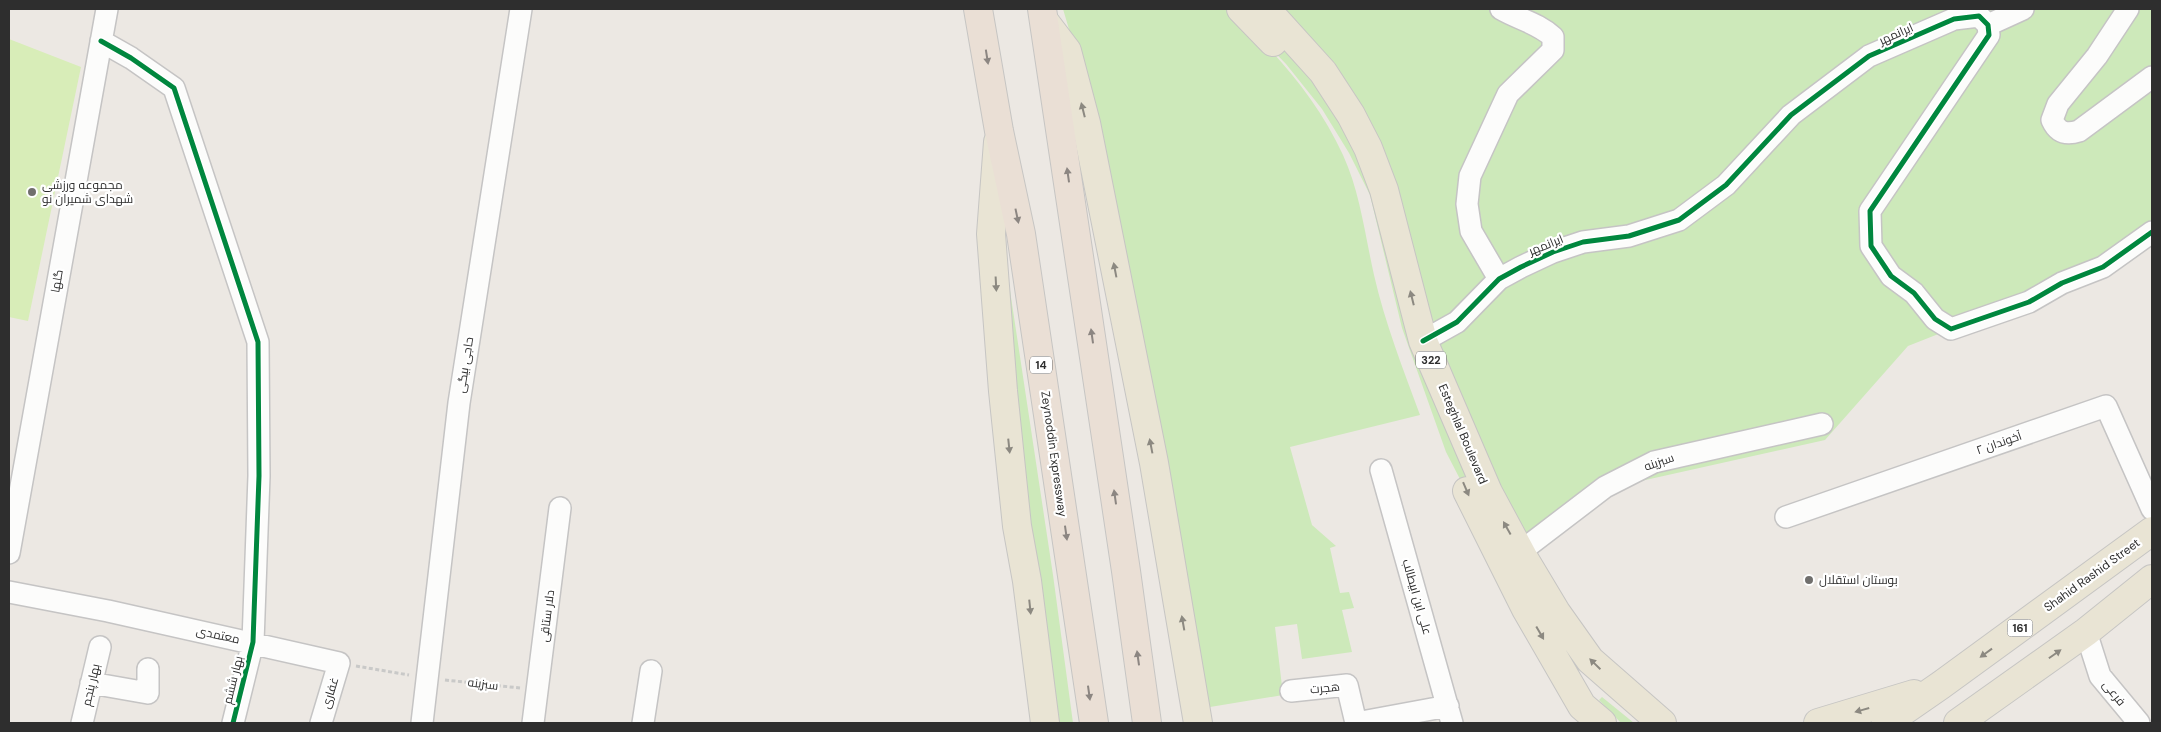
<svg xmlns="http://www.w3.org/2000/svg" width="2161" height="732" font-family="'DM Sans',Cairo,sans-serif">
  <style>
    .green { fill: #cde9ba }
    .pitch { fill: #d8edb8 }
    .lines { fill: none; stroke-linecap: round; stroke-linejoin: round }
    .minor-casing { stroke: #c5c4c4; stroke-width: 24 }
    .major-casing { stroke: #c6c5c3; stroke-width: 30 }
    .highway-casing { stroke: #c6c5c3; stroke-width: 30 }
    .path { stroke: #c9c9c8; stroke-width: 3; stroke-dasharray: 4 2.5; stroke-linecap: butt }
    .minor { stroke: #fcfcfb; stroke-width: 21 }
    .major { stroke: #e9e4d4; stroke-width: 28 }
    .highway { stroke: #eadfd5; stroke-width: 28 }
    .cycleway-casing { stroke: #fff; stroke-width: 8 }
    .cycleway { stroke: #00873e; stroke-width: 5 }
    .oneway { fill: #8c8682 }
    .oneway2 { fill: #8c8981 }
    .poi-dot { fill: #706f6d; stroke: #fff; stroke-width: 2 }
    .labels { text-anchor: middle; stroke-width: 4.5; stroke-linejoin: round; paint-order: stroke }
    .shield { fill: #fff; stroke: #6d6d6d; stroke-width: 1 }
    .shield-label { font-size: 11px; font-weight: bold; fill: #2e2e2e }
    .street-label { font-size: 12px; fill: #2e2e2e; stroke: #fff }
    .poi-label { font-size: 12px; fill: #2e2e2e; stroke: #fff; text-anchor: start }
  </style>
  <rect width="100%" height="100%" fill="#ece8e3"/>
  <path class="green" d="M 1063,9 L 1230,9 C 1275,52 1317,98 1343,155 C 1360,192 1365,235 1374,275 C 1385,323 1403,369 1420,415 L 1290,447 L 1312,525 L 1336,546 L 1330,548 L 1340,593 L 1349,592 L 1354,608 L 1342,610 L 1352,652 L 1302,659 L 1297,624 L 1275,627 L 1283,695 L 1204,708 L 1081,70 Z
    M 1233,9 L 2152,9 L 2152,227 L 2045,292 L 1908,346 L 1825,440 L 1632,483 L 1590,502 L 1507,570 L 1446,452 L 1402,328 L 1370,195 L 1349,153 L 1322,109 L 1286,64 Z
    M 1001,231 L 1053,575 L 1073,723 L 1052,723 L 1036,608 Z
    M 1602,697 L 1634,723 L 1621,723 L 1599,700 Z"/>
  <path class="pitch" d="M 9,39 L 81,67 L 28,321 L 9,317 Z"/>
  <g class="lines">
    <defs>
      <path id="minor" d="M 2128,9 L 2097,56 L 2058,104 L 2052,120 C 2058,133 2066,135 2079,131 L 2152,77
        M 1988,25 L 2023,9
        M 101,41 L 131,58 L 174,88 L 258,342 L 259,476 L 253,642 L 233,723
        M 1499,279 L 1471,231 L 1467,204 L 1470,176 L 1508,94 L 1553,50 L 1553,37 C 1538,23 1518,19 1501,9
        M 1423,341 L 1457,322 L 1499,279 L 1521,267 L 1553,252 L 1583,242 L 1629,236 L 1679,220 L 1726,185 L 1791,115 L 1869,56 L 1954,19 L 1979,16 L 1988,25 L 1989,35 L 1870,211 L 1871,246 L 1891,276 L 1914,293 L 1935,319 L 1951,329 L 2029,302 L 2062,283 L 2103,267 L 2152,232
        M 1381,470 L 1452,723
        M 1786,517 L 2106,406 L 2152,509
        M 1520,552 L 1605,487 L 1654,462 L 1822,424
        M 9,553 L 107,9
        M 9,592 L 108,611 L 339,663 L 321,723
        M 2086,632 L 2100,676 L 2139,723
        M 91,683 L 148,693 L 148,669
        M 1291,691 L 1347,685 L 1356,723 L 1448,706
        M 82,723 L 100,647
        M 422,723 L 459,403 L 521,9
        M 533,723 L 560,508
        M 643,723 L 651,671"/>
      <path id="major" d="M 1241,9 L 1273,42
        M 1266,9 L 1323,72 L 1351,115 L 1368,148 L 1384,190 L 1423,341 L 1488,492 L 1523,557 L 1556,612 L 1590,660 L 1662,723
        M 1045,22 L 1067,51 L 1086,123 L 1154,463 L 1198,723
        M 998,142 L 991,234 L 1003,391 L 1017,526 L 1027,581 L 1045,723
        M 1467,491 L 1526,609 L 1582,706 L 1602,723
        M 1818,723 L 1914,694
        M 1886,723 L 1941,685 L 2152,531
        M 1958,723 L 2086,632 L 2152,579"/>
      <path id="highway" d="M 978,9 L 999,131 L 1021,234 L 1094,723
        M 1042,9 L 1126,571 L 1147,723"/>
    </defs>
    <use href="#minor" class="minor-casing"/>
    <use href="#major" class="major-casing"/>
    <use href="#highway" class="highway-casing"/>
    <path class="path" d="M 356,666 L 409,675
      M 445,680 L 520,688"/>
    <use href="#minor" class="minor"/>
    <use href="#major" class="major"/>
    <use href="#highway" class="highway"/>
    <defs>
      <path id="cycleway" d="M 101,41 L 131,58 L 174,88 L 258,342 L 259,476 L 253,642 L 233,723
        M 1423,341 L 1457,322 L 1499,279 L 1521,267 L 1553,252 L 1583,242 L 1629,236 L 1679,220 L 1726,185 L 1791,115 L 1869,56 L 1954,19 L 1979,16 L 1988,25 L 1989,35 L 1870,211 L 1871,246 L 1891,276 L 1914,293 L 1935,319 L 1951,329 L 2029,302 L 2062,283 L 2103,267 L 2152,232"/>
    </defs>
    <use href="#cycleway" class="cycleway-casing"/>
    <use href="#cycleway" class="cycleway"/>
  </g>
  <defs><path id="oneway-solid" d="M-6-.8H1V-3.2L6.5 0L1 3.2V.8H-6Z" transform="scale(1.25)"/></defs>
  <g class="oneway">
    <use href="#oneway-solid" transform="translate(987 57) rotate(81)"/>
    <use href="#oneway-solid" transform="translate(1068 175) rotate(-98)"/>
    <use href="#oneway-solid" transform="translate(1017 216) rotate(78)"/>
    <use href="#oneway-solid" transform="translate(1092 336) rotate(-98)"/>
    <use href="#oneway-solid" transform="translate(1115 497) rotate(-98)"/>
    <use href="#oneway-solid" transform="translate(1066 533) rotate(82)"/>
    <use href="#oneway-solid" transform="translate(1138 658) rotate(-98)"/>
    <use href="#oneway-solid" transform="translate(1089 693) rotate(82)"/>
  </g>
  <g class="oneway2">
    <use href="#oneway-solid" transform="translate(1083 110) rotate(-104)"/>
    <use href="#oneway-solid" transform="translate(1115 270) rotate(-101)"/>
    <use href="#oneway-solid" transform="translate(996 284) rotate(87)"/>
    <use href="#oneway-solid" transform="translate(1412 298) rotate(-104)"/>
    <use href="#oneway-solid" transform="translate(1009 446) rotate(84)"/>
    <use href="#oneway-solid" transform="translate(1151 446) rotate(-101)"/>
    <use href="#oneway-solid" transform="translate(1466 489) rotate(67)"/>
    <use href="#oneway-solid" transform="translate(1507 528) rotate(-119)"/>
    <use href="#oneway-solid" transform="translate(1030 607) rotate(84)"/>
    <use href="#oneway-solid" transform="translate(1183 623) rotate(-100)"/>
    <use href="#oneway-solid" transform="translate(1540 633) rotate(60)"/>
    <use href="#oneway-solid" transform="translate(1986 653) rotate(144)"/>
    <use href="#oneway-solid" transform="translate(2055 654) rotate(-35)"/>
    <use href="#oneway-solid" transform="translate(1595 664) rotate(-136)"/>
    <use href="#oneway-solid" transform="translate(1862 710) rotate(164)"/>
  </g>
  <g class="poi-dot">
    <circle cx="32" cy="192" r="5"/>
    <circle cx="1809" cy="580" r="5"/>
  </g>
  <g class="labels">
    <g class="shield">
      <rect x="1416" y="351.5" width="30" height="17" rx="4"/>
      <rect x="1030" y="356.5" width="22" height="17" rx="4"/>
      <rect x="2007.5" y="619.5" width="25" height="17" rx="4"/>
    </g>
    <g class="shield-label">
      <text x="1431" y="364">322</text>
      <text x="1041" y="369">14</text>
      <text x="2020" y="632">161</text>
    </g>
    <g class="street-label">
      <text transform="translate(1896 34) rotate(-24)" y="4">ایرانمهر</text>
      <text transform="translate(1546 245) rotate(-22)" y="4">ایرانمهر</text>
      <text transform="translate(57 281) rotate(-80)" y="4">گلها</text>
      <text transform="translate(465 365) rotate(-81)" y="4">حاجی بیگی</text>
      <text transform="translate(1463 434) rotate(67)" y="4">Esteghlal Boulevard</text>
      <text transform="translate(1999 443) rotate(-19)" y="4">آخوندان ۲</text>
      <text transform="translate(1054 454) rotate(82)" y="4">Zeynoddin Expressway</text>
      <text transform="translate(1659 462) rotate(-19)" y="4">سبزینه</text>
      <text transform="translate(2092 575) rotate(-36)" y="4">Shahid Rashid Street</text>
      <text transform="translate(1417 597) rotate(74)" y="4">علی ابن ابیطالب</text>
      <text transform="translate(547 616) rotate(-83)" y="4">دلار ستاقی</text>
      <text transform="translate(218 635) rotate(12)" y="4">معتمدی</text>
      <text transform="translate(233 680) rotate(-76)" y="4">بهار ششم</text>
      <text transform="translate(483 684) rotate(7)" y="4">سبزینه</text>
      <text transform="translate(91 685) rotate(-77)" y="4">بهار پنجم</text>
      <text transform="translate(1325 688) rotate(-6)" y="4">هجرت</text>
      <text transform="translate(330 693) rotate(-73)" y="4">غفاری</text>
      <text transform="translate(2114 693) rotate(51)" y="4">فرعی</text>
    </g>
    <g class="poi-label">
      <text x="42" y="189">مجموعه ورزشی<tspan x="42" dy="14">شهدای شمیران نو</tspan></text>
      <text x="1819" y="584">بوستان استقلال</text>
    </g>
  </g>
  <rect width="2161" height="732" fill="none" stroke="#2e2e2e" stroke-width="20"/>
</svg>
